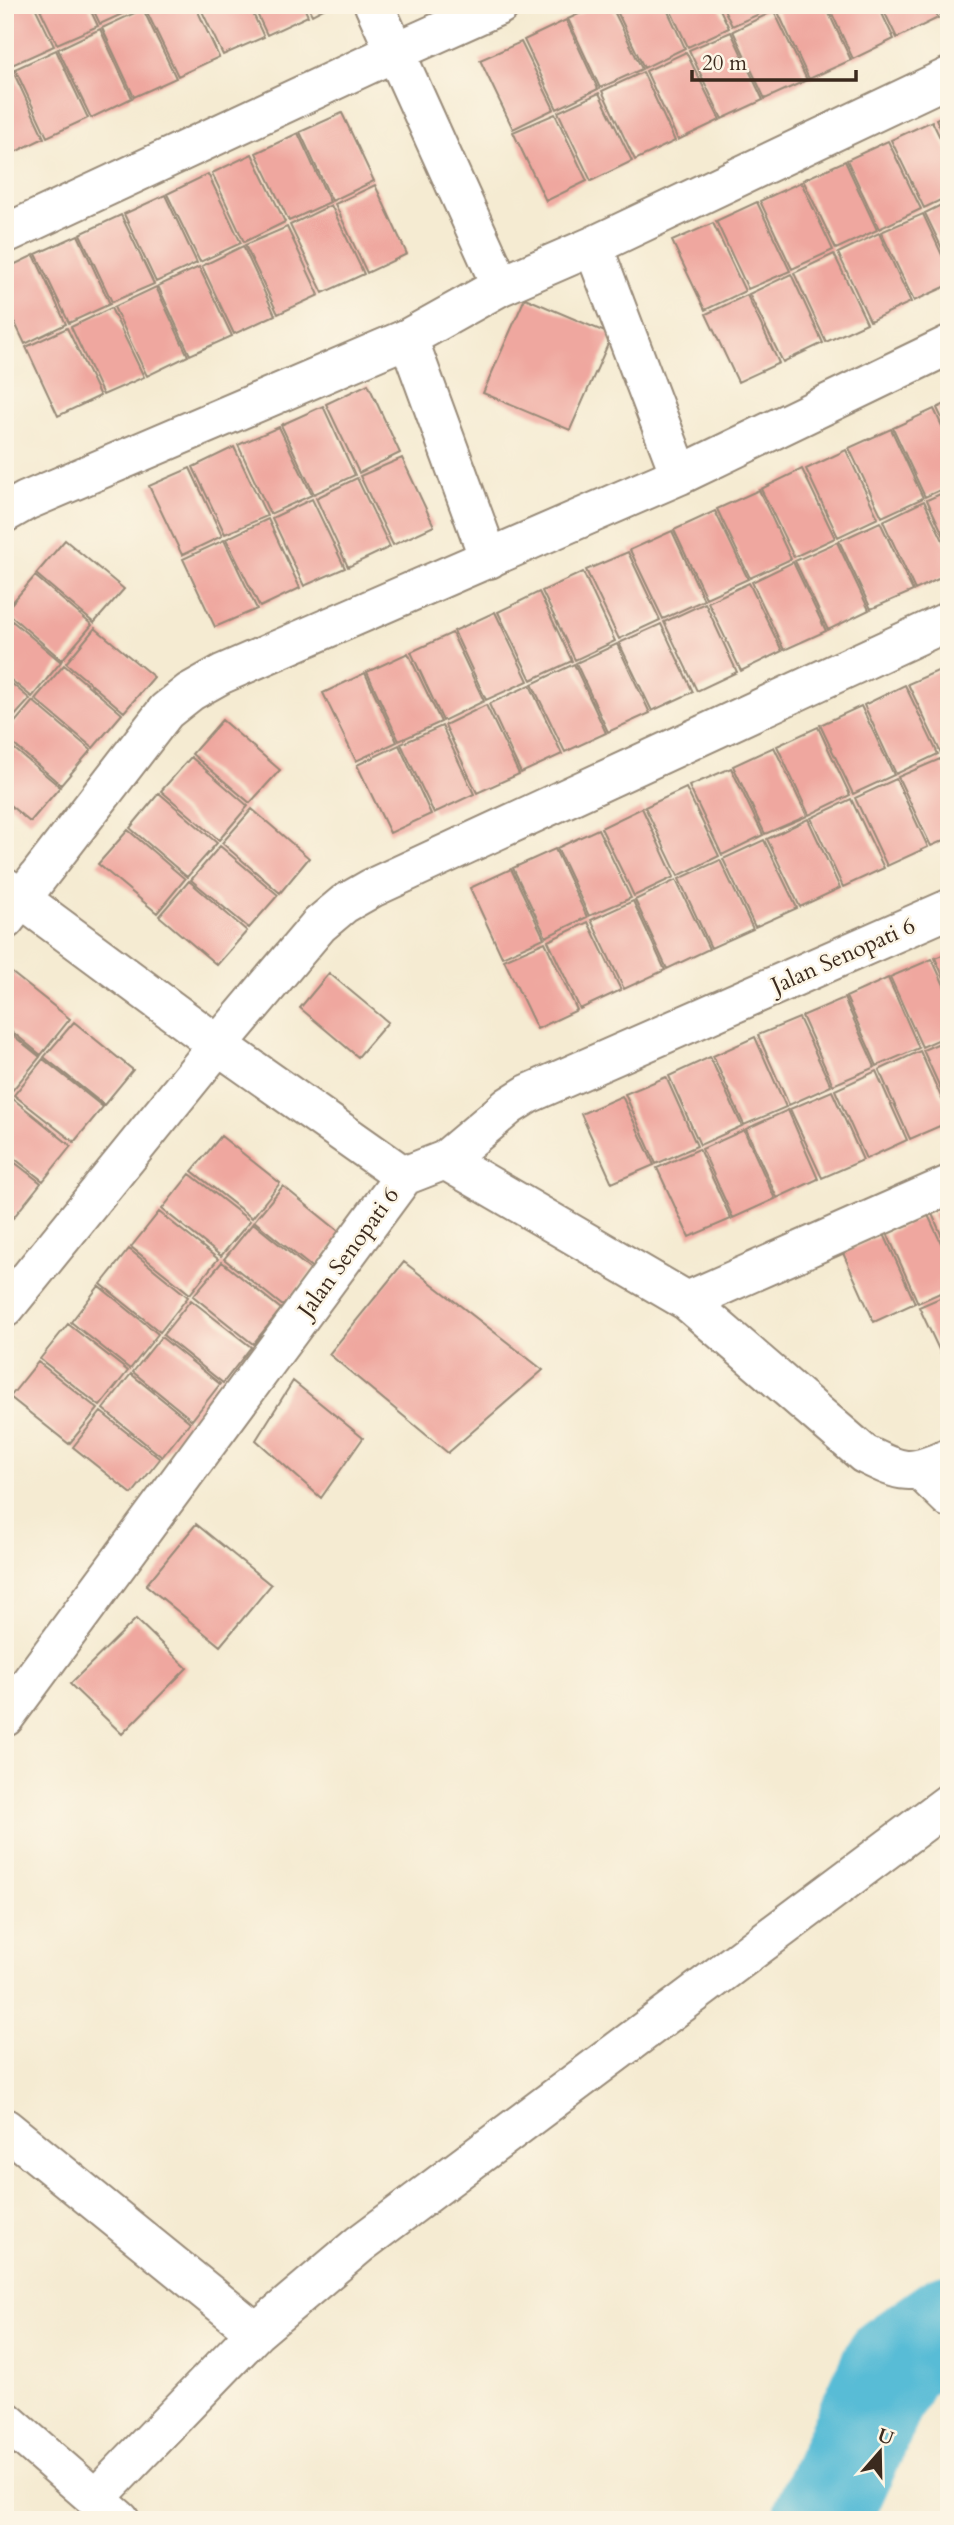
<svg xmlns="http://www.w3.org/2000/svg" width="954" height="2525" font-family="Cardo,serif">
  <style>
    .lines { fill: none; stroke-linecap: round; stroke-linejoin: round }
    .river { stroke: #58bcd6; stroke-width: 98 }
    .building { fill: #efa79f }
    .street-casing { stroke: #988a78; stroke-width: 42 }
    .street { stroke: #fff; stroke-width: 38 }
    .labels { text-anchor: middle; stroke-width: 5; stroke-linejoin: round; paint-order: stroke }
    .street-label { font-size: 23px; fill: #3b2a1e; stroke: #fcf5e5 }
  </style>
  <rect width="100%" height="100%" fill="#fcf5e5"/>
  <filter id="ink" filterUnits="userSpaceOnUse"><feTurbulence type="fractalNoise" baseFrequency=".0143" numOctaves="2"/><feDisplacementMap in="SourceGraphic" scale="14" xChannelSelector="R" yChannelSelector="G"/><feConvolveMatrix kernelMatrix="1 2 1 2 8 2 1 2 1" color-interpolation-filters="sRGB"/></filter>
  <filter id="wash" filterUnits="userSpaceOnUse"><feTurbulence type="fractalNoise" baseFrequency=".00686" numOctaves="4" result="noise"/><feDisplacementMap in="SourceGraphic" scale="28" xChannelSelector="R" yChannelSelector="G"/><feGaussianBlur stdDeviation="1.57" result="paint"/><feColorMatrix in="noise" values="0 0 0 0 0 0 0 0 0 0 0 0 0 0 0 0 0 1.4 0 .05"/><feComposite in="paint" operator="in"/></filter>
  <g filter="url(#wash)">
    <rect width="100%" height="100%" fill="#f5ebd2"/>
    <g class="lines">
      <path class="river" d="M 821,2520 L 892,2363 L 949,2323"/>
    </g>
    <g id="blocks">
      <path class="building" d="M 5,5 L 34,5 L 54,46 L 12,65 L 5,50 Z
        M 38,5 L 88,5 L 98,26 L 57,44 Z
        M 91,5 L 142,5 L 100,24 Z
        M 151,5 L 195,5 L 219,57 L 178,76 L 145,8 Z
        M 199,5 L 249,5 L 264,37 L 223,55 Z
        M 253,5 L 303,5 L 308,16 L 267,35 Z
        M 307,5 L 331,5 L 312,15 Z
        M 598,5 L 611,5 L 642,69 L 600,88 L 568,19 Z
        M 614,5 L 665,5 L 685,48 L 644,68 Z
        M 668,5 L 718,5 L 729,28 L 688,47 Z
        M 722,5 L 772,5 L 773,8 L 732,26 Z
        M 788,5 L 825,5 L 851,60 L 809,79 L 777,10 Z
        M 828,5 L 878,5 L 894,39 L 853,59 Z
        M 881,5 L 932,5 L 938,18 L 897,38 Z
        M 936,5 L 949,5 L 949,14 L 942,18 Z
        M 143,9 L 176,78 L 134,97 L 102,28 Z
        M 774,11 L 807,80 L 765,99 L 733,31 Z
        M 566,20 L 598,89 L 557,109 L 524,40 Z
        M 100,29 L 132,98 L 91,118 L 58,49 Z
        M 731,32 L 763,100 L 722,119 L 689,50 Z
        M 521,42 L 554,109 L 513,129 L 480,60 Z
        M 56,50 L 88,118 L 47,137 L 15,69 Z
        M 686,52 L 720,120 L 678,140 L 646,71 Z
        M 12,69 L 44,138 L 5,157 L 5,73 Z
        M 643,72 L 675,141 L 635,160 L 602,91 Z
        M 599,93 L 632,161 L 591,181 L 558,112 Z
        M 342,113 L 374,181 L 332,201 L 300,132 Z
        M 949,113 L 949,146 L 936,119 Z
        M 555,114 L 587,181 L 546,201 L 513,132 Z
        M 932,121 L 949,156 L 949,196 L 924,208 L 891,140 Z
        M 298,133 L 330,202 L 289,221 L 256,153 Z
        M 888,141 L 921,209 L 879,229 L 847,160 Z
        M 252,154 L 285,222 L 244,242 L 212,173 Z
        M 845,161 L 877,230 L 836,249 L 803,180 Z
        M 208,174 L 241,243 L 200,262 L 167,194 Z
        M 801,182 L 833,250 L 792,269 L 760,201 Z
        M 375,185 L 407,254 L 367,273 L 335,204 Z
        M 165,195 L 197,263 L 156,282 L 124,214 Z
        M 949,201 L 949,263 L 925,213 Z
        M 757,202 L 790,271 L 748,289 L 716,221 Z
        M 331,205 L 364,274 L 323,293 L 290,225 Z
        M 923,214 L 949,270 L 949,285 L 914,301 L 881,232 Z
        M 121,215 L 154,284 L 112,302 L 80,234 Z
        M 713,223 L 745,291 L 705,310 L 672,241 Z
        M 287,227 L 319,295 L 278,314 L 245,245 Z
        M 879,233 L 911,302 L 870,321 L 838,253 Z
        M 78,235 L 110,304 L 69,323 L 36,254 Z
        M 243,246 L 275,315 L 234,334 L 202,266 Z
        M 834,254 L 867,323 L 826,342 L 794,273 Z
        M 34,255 L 66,324 L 25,344 L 5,302 L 5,269 Z
        M 199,267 L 232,336 L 190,355 L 158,286 Z
        M 791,274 L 823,343 L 783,362 L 749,294 Z
        M 156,287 L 188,356 L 147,376 L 114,307 Z
        M 747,295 L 779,363 L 738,382 L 706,314 Z
        M 525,298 L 612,335 L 570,430 L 483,393 Z
        M 111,308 L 144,377 L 103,395 L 71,327 Z
        M 67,328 L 100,396 L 58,416 L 26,347 Z
        M 368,384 L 400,453 L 359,473 L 326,404 Z
        M 949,402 L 949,433 L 937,408 Z
        M 323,406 L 355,475 L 314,494 L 281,425 Z
        M 934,409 L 949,441 L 949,486 L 925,497 L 893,428 Z
        M 279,427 L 312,495 L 270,514 L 238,445 Z
        M 891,429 L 923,498 L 882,517 L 849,448 Z
        M 234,447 L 267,516 L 225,534 L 193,467 Z
        M 846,450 L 878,518 L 838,537 L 806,469 Z
        M 402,458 L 434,526 L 393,545 L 360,476 Z
        M 190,468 L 222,536 L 182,555 L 149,486 Z
        M 802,469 L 835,538 L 794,557 L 761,489 Z
        M 357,478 L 390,547 L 348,567 L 316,498 Z
        M 759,490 L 791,559 L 750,578 L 717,509 Z
        M 949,490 L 949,547 L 927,500 Z
        M 312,499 L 345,568 L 304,586 L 272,518 Z
        M 924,501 L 949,553 L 949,574 L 915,590 L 883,521 Z
        M 715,511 L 748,579 L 706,598 L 674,530 Z
        M 268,519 L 300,588 L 260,607 L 226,539 Z
        M 880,522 L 913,591 L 871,609 L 839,541 Z
        M 672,531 L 704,600 L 663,619 L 630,550 Z
        M 65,540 L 124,589 L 94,623 L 36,574 Z
        M 224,540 L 257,609 L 215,627 L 183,559 Z
        M 837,542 L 869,610 L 828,630 L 795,561 Z
        M 628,552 L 660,620 L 619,639 L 586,570 Z
        M 793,562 L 826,631 L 784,650 L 752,582 Z
        M 583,572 L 615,641 L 575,660 L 542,591 Z
        M 35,576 L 92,625 L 62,660 L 5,611 Z
        M 749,583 L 782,651 L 741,671 L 708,602 Z
        M 539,592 L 572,661 L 531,680 L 498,612 Z
        M 705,603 L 737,672 L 697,691 L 664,622 Z
        M 495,612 L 528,681 L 486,700 L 454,631 Z
        M 5,615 L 61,662 L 32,697 L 5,675 Z
        M 661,624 L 693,692 L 652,711 L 619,643 Z
        M 95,628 L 154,677 L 124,712 L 66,663 Z
        M 452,633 L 484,701 L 443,721 L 411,652 Z
        M 617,644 L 650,713 L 608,732 L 576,663 Z
        M 408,653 L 441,722 L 399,741 L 367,672 Z
        M 574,664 L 606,733 L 565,752 L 532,684 Z
        M 64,665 L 122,714 L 93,748 L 35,699 Z
        M 949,666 L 949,750 L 941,753 L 908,684 Z
        M 365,673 L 397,742 L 356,761 L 323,693 Z
        M 5,678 L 30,699 L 5,727 Z
        M 530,685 L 562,754 L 521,773 L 489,704 Z
        M 905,685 L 938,754 L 896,774 L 864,705 Z
        M 33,701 L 91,750 L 61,785 L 5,737 L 5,734 Z
        M 486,705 L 519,774 L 477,793 L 445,725 Z
        M 861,706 L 894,775 L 853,794 L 820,725 Z
        M 222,720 L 280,770 L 250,803 L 192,754 Z
        M 442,726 L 474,794 L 434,813 L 401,744 Z
        M 818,727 L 850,795 L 809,815 L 777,746 Z
        M 5,741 L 60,787 L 30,822 L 5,801 Z
        M 399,745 L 431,814 L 390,833 L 357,765 Z
        M 774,747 L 807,816 L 765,834 L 733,766 Z
        M 191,757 L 248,806 L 219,840 L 161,791 Z
        M 940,759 L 949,778 L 949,838 L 931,846 L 898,777 Z
        M 731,768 L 763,835 L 722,855 L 689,786 Z
        M 896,779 L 928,847 L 887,866 L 855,798 Z
        M 686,788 L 719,856 L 678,876 L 645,807 Z
        M 159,793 L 217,843 L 187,877 L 130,828 Z
        M 851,799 L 884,868 L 843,887 L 811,818 Z
        M 642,808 L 674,877 L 634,896 L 601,828 Z
        M 252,809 L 309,858 L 280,893 L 222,843 Z
        M 808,819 L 840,888 L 800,907 L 767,839 Z
        M 598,829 L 631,898 L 589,916 L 557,848 Z
        M 128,830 L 185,879 L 157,913 L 98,864 Z
        M 764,840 L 797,908 L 755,927 L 723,859 Z
        M 220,846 L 278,895 L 249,928 L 191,880 Z
        M 555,849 L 587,917 L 546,937 L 513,868 Z
        M 720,860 L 753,929 L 711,948 L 679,879 Z
        M 511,869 L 544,938 L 502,957 L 470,888 Z
        M 676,880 L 709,949 L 667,969 L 635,900 Z
        M 189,881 L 247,931 L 217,965 L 159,916 Z
        M 633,901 L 665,970 L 624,989 L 591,920 Z
        M 588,922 L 621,990 L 580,1009 L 548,941 Z
        M 545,942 L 577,1010 L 537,1029 L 504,960 Z
        M 949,952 L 949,989 L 935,958 Z
        M 932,959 L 949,996 L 949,1035 L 922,1047 L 890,977 Z
        M 11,972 L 70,1019 L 41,1055 L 5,1026 L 5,979 Z
        M 329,973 L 388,1022 L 358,1057 L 300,1008 Z
        M 888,978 L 919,1048 L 877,1066 L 846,997 Z
        M 844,998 L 875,1067 L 833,1085 L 802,1016 Z
        M 799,1018 L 831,1086 L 789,1105 L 758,1035 Z
        M 74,1022 L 133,1070 L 104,1105 L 44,1057 Z
        M 5,1029 L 40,1057 L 11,1092 L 5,1087 Z
        M 755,1037 L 786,1107 L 744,1125 L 713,1056 Z
        M 949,1039 L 949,1107 L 923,1050 Z
        M 920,1051 L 949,1114 L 949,1122 L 910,1139 L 879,1070 Z
        M 710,1057 L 742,1126 L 700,1145 L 669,1076 Z
        M 43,1059 L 103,1107 L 74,1142 L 14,1095 Z
        M 876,1071 L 907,1140 L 866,1159 L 835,1090 Z
        M 666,1077 L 697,1146 L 656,1164 L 625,1094 Z
        M 832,1091 L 863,1160 L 822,1178 L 790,1109 Z
        M 622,1096 L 654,1165 L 612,1183 L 581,1114 Z
        M 12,1098 L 71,1146 L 43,1181 L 5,1151 L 5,1106 Z
        M 788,1110 L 818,1179 L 777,1198 L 746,1129 Z
        M 744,1130 L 775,1199 L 733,1218 L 702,1149 Z
        M 221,1136 L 280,1183 L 252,1218 L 192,1171 Z
        M 699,1149 L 731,1219 L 689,1237 L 657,1168 Z
        M 5,1155 L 41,1183 L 13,1218 L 5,1212 Z
        M 190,1174 L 250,1221 L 221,1256 L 162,1209 Z
        M 283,1186 L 342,1234 L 314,1269 L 254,1221 Z
        M 949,1206 L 949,1252 L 932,1214 Z
        M 159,1212 L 218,1259 L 190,1294 L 131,1247 Z
        M 928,1215 L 949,1260 L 949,1289 L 918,1303 L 887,1233 Z
        M 253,1223 L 312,1271 L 283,1306 L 224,1259 Z
        M 884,1234 L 915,1303 L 874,1322 L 843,1253 Z
        M 129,1249 L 188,1297 L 160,1332 L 101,1284 Z
        M 222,1262 L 281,1309 L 253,1344 L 193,1296 Z
        M 404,1262 L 543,1370 L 448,1453 L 329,1354 Z
        M 99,1286 L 158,1334 L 130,1369 L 71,1322 Z
        M 949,1294 L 949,1371 L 919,1307 Z
        M 191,1300 L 251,1347 L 223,1383 L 163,1335 Z
        M 68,1324 L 128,1371 L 100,1406 L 40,1359 Z
        M 161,1337 L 220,1384 L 192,1420 L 133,1372 Z
        M 38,1362 L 98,1409 L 69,1444 L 10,1397 Z
        M 131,1374 L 190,1422 L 162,1457 L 103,1409 Z
        M 293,1381 L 363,1438 L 321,1498 L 256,1440 Z
        M 101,1412 L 160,1459 L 132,1494 L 73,1447 Z
        M 196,1524 L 271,1585 L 220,1646 L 146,1585 Z
        M 136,1619 L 187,1668 L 122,1734 L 70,1684 Z"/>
    </g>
  </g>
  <g filter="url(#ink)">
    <use href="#blocks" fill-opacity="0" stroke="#988a78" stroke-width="2"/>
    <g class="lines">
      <defs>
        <path id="street" d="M 374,5 L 501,286
          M 5,234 L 395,52 L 500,5
          M 593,246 L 680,475
          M 408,338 L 489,559
          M 5,513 L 26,501 L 408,338 L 501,286 L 593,246 L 949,77
          M 5,887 L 218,1045 L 404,1176
          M 5,920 L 166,711 L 190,692 L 222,674 L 680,475 L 949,345
          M 445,1160 L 687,1301 L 864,1454 C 903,1473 908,1476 949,1458
          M 687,1301 L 949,1185
          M 5,1308 L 218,1045 L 319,925 L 344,904 L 372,888 L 949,621
          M 920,1470 L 949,1498
          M 5,1717 L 404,1176 L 445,1160 L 509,1106 L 528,1094 L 949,909
          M 5,2128 L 256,2332
          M 5,2420 L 120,2520
          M 96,2498 L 256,2332 L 360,2244 L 949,1803"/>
      </defs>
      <use href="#street" class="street-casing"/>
      <use href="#street" class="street"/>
    </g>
  </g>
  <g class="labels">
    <g class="street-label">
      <text transform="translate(843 955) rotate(-24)" y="8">Jalan Senopati 6</text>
      <text transform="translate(348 1252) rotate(-54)" y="8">Jalan Senopati 6</text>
    </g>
  </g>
  <rect width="954" height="2525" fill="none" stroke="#fcf5e5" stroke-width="28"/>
  <g transform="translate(880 2452) rotate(20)" stroke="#fcf5e5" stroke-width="5" paint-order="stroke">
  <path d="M0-5L12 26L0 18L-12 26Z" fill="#3b2a1e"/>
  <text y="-10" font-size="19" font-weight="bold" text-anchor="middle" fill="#3b2a1e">U</text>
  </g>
  <path d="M692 70v10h164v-10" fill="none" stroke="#3b2a1e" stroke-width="3.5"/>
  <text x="702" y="70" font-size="21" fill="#3b2a1e" stroke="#fcf5e5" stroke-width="5" paint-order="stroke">20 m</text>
</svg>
